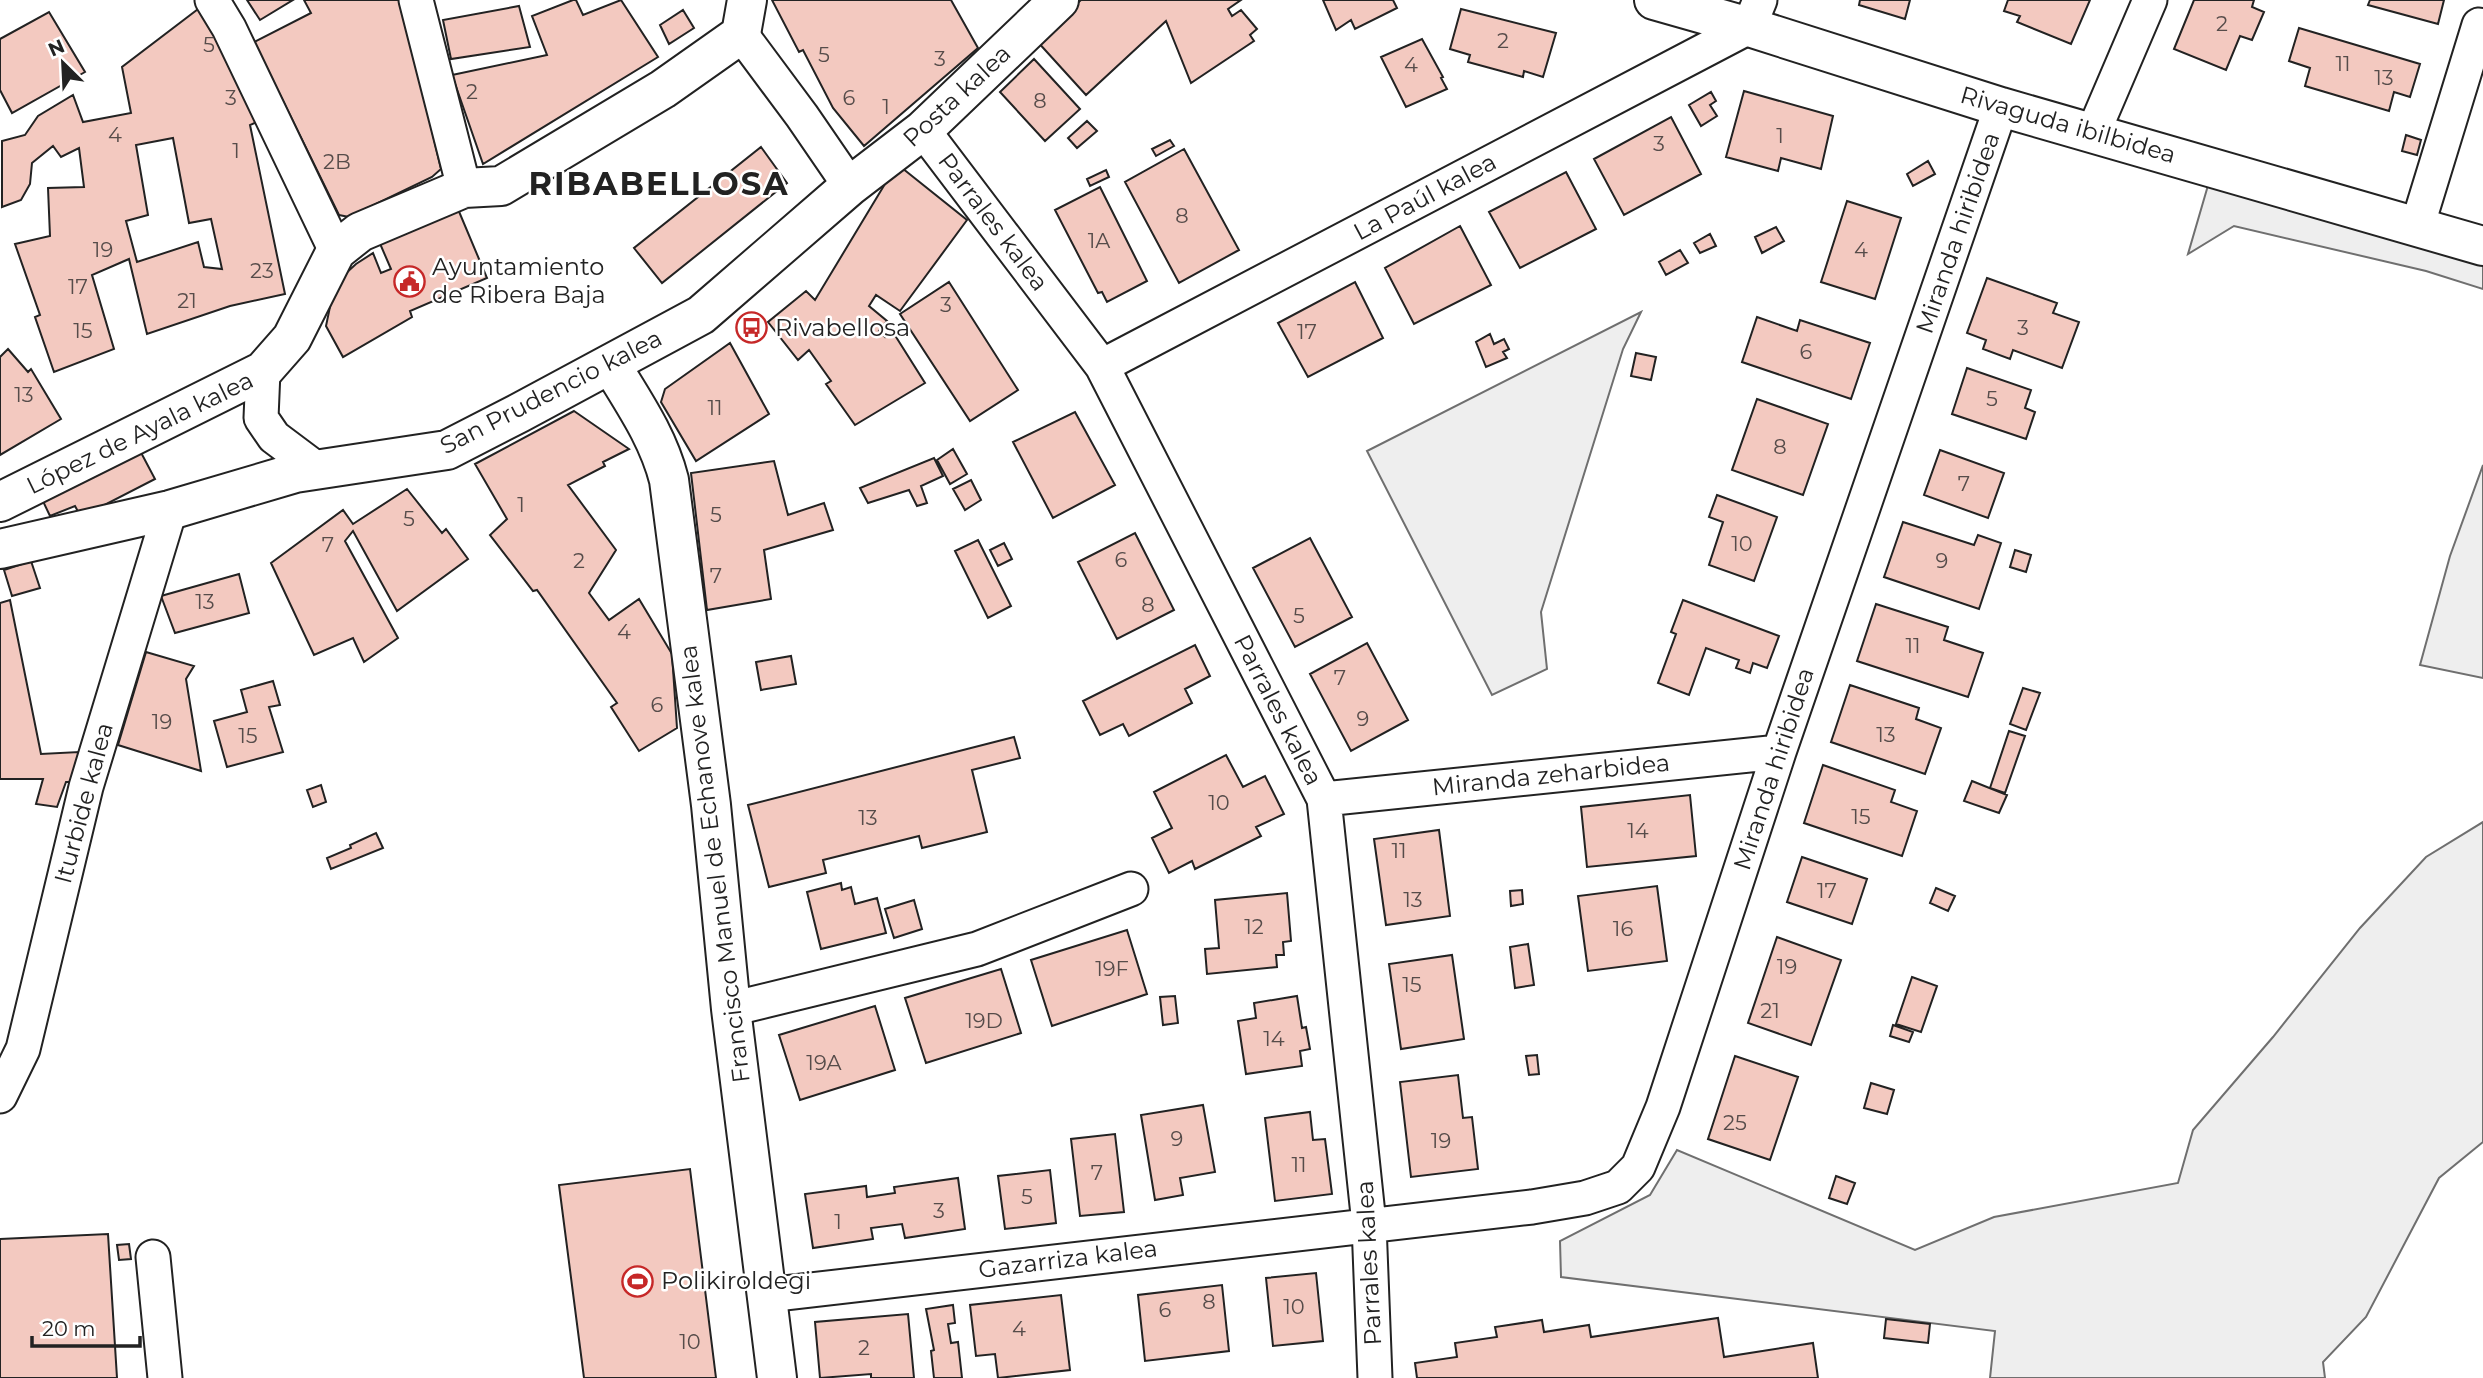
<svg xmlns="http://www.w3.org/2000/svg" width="2483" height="1378" font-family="Montserrat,sans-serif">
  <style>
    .green { fill: #eee; stroke: #6f6f6f; stroke-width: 2 }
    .building { fill: #f3c9c0; stroke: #222; stroke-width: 2; fill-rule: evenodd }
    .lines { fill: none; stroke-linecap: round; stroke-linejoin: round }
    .street-casing { stroke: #222; stroke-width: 37 }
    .secondary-casing { stroke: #222; stroke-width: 42 }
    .street { stroke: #fff; stroke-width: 33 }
    .secondary { stroke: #fff; stroke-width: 38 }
    .labels { text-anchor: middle; stroke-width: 5; stroke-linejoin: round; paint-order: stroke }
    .number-label { font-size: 21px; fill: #564c4a }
    .street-label { font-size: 24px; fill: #222; stroke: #fff }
    .poi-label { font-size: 24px; fill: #222; stroke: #fff; text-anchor: start }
    .district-label { font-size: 32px; font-weight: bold; letter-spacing: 2px; fill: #222; stroke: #fff }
  </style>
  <rect width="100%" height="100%" fill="#fff"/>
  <path class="green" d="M 2209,182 L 2483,261 L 2483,289 L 2426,271 L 2234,226 L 2188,254 Z
    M 1641,312 L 1623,349 L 1541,612 L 1547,669 L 1492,695 L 1367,451 Z
    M 2483,465 L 2483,678 L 2420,665 L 2450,556 Z
    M 2483,822 L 2483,1142 L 2439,1178 L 2366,1317 L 2323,1362 L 2325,1378 L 1990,1378 L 1995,1331 L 1561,1277 L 1560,1241 L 1650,1195 L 1677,1150 L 1915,1250 L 1994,1217 L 2178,1183 L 2193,1130 L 2273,1037 L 2360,928 L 2426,857 Z"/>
  <path class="building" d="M 247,0 L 293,0 L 260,20 Z
    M 304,0 L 401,0 L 441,169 L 432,177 L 349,217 L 339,215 L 254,42 L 311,13 Z
    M 573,0 L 576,0 L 583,15 L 621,0 L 658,57 L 483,164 L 452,75 L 547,55 L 532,16 Z
    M 772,0 L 951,0 L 978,48 L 864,146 L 833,108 L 803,50 L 799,52 Z
    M 1081,0 L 1241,0 L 1228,9 L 1232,16 L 1241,10 L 1257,29 L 1250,35 L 1254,41 L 1191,83 L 1166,21 L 1086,95 L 1036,40 Z
    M 1323,0 L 1393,0 L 1397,8 L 1355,29 L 1351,20 L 1336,30 Z
    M 1860,0 L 1910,0 L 1905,19 L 1859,5 Z
    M 2008,0 L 2090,0 L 2071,44 L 2017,22 L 2020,16 L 2004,11 Z
    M 2194,0 L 2254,0 L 2252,7 L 2264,12 L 2252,40 L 2240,36 L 2226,70 L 2174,49 Z
    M 2370,0 L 2444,0 L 2438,24 L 2368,5 Z
    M 206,3 L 264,119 L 250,125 L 285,294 L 230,306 L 147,334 L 129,259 L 92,275 L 114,349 L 54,372 L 35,317 L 40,315 L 15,244 L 50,236 L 48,188 L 84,187 L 79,148 L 61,157 L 53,146 L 32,163 L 30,184 L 21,200 L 2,207 L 2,141 L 25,135 L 38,116 L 73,95 L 83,122 L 131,113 L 122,67 ZM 173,138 L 189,223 L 211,219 L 222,269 L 204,267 L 198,242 L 137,262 L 126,221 L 148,215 L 136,145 Z
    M 519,6 L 530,47 L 451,59 L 443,20 Z
    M 1461,9 L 1556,33 L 1543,77 L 1524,71 L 1523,77 L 1468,62 L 1470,55 L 1450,49 Z
    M 683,10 L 694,28 L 669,44 L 660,25 Z
    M 49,12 L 85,72 L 12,113 L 0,90 L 0,39 Z
    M 2299,28 L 2420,64 L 2410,97 L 2394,92 L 2389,111 L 2305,86 L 2310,68 L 2289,61 Z
    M 1422,39 L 1443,77 L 1441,78 L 1447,89 L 1406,107 L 1381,57 Z
    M 1034,59 L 1080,109 L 1045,141 L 1000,92 Z
    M 1744,91 L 1833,116 L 1821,169 L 1781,158 L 1778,171 L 1726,157 Z
    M 1711,92 L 1716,101 L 1710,105 L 1717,116 L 1701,126 L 1689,105 Z
    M 1671,117 L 1701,174 L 1624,215 L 1594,159 Z
    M 1087,121 L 1097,131 L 1077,148 L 1068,138 Z
    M 2406,135 L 2421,140 L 2417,155 L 2402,151 Z
    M 1170,140 L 1174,146 L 1156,156 L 1152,149 Z
    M 761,147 L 787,183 L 662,283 L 634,248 Z
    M 1184,149 L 1239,250 L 1179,283 L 1125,182 Z
    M 1928,161 L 1935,174 L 1913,186 L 1907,174 Z
    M 897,164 L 967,220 L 900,311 L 876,295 L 869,306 L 887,321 L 879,331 L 885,337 L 891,329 L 925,383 L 855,425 L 826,384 L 831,381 L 809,350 L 798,360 L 768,322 L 806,291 L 815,300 Z
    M 1106,170 L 1109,177 L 1090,186 L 1087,179 Z
    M 1566,172 L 1596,229 L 1520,268 L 1489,212 Z
    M 1100,187 L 1147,281 L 1107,302 L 1102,292 L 1098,293 L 1055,210 Z
    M 1847,201 L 1901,218 L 1875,299 L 1821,282 Z
    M 455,202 L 487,278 L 410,311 L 412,317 L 343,357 L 326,326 L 332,297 L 344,275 L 356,264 L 373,253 L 381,273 L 391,269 L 378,239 Z
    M 1460,226 L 1491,285 L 1414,324 L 1385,268 Z
    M 1776,227 L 1784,241 L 1762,253 L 1755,237 Z
    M 1710,234 L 1716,246 L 1700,253 L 1694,243 Z
    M 1680,250 L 1688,263 L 1666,275 L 1659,262 Z
    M 1987,278 L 2057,303 L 2053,313 L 2079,322 L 2062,368 L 2013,350 L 2010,359 L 1983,349 L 1986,340 L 1967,333 Z
    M 949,282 L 1018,390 L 970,421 L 900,314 Z
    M 1355,282 L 1383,338 L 1308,377 L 1278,323 Z
    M 1757,317 L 1797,331 L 1800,320 L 1870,343 L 1851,399 L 1742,362 Z
    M 1490,334 L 1494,344 L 1504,339 L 1509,349 L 1503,352 L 1507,358 L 1486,367 L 1476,342 Z
    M 730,343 L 769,414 L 696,461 L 661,402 L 665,389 Z
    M 8,349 L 28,372 L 31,369 L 61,419 L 0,455 L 0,357 Z
    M 1636,353 L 1656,357 L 1651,380 L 1631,376 Z
    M 1967,368 L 2031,390 L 2025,408 L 2035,412 L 2026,439 L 1952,414 Z
    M 1757,399 L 1828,424 L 1803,495 L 1732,470 Z
    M 574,411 L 629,449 L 603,462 L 605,466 L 568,485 L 616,550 L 589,593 L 609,620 L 639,599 L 672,654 L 677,728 L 639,751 L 611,707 L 617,703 L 537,590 L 533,591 L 490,535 L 507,519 L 475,464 Z
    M 1075,412 L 1115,485 L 1053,518 L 1013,442 Z
    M 137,445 L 155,479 L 81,517 L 75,506 L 50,516 L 41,497 Z
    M 953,449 L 967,474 L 950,484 L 937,460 Z
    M 1940,450 L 2004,473 L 1988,518 L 1924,495 Z
    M 934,458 L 943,476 L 921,486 L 927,503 L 917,506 L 909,490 L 868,503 L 860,488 Z
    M 774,461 L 788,515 L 824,503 L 833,530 L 764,550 L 771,599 L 707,610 L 691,473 Z
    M 971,480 L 981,500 L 965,510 L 953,489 Z
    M 407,489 L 442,533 L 446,529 L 468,559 L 397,611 L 353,531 L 345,541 L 398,638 L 364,662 L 353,638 L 314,655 L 271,563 L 343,510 L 353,524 Z
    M 1717,495 L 1777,517 L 1754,581 L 1709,565 L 1723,522 L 1709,517 Z
    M 1903,522 L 1974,545 L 1978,535 L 2001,543 L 1979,609 L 1884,577 Z
    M 1135,533 L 1174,610 L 1117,639 L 1078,562 Z
    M 1310,538 L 1352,617 L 1295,647 L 1253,568 Z
    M 978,540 L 1011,606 L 988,618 L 955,551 Z
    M 1004,543 L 1012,559 L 998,566 L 990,550 Z
    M 2015,550 L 2031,555 L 2026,572 L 2010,567 Z
    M 31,561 L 40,588 L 12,596 L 4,570 Z
    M 239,574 L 249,613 L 175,633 L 161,596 Z
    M 10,600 L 41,754 L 79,752 L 71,782 L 66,782 L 57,807 L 36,804 L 43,779 L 0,779 L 0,603 Z
    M 1683,600 L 1779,636 L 1767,668 L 1753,663 L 1750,673 L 1736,668 L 1739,660 L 1706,648 L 1689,695 L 1658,683 L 1676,634 L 1671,632 Z
    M 1876,604 L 1948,627 L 1944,640 L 1983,653 L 1968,697 L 1857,661 Z
    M 1367,643 L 1408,720 L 1351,751 L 1310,674 Z
    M 1195,645 L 1210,676 L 1185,689 L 1192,703 L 1129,736 L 1123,724 L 1100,735 L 1083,701 Z
    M 146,652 L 194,666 L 186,679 L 201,771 L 118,745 Z
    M 791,656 L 796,684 L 761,690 L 756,662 Z
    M 273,681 L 280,705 L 269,707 L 283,752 L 227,767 L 214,721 L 247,712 L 241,690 Z
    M 1850,685 L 1919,708 L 1916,719 L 1941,728 L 1925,774 L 1831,742 Z
    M 2023,688 L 2040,693 L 2026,730 L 2010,724 Z
    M 2009,731 L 2025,736 L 2005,793 L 1990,788 Z
    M 1014,737 L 1020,758 L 972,770 L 987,832 L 922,848 L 919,836 L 823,860 L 826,873 L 769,887 L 748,805 Z
    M 1226,755 L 1243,787 L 1265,776 L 1284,814 L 1256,827 L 1261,836 L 1195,869 L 1192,861 L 1169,873 L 1152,838 L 1172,828 L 1154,792 Z
    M 1823,765 L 1895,790 L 1891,802 L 1917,811 L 1902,856 L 1804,823 Z
    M 1972,781 L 2007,795 L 1999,813 L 1964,801 Z
    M 321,785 L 326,802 L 313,807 L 307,790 Z
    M 1690,795 L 1696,856 L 1587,867 L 1581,807 Z
    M 1439,830 L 1450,916 L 1386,925 L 1374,839 Z
    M 376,833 L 383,848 L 331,869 L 327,858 L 351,848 L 350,845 Z
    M 1802,857 L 1867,879 L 1852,924 L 1787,902 Z
    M 841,883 L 842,890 L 851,887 L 855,904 L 877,898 L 886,933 L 821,949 L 807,892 Z
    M 1657,886 L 1667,961 L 1588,971 L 1578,896 Z
    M 1936,888 L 1955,896 L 1948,911 L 1930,903 Z
    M 1522,890 L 1523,904 L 1511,906 L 1510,891 Z
    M 1287,893 L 1291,941 L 1283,942 L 1284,955 L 1276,955 L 1277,967 L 1207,974 L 1205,949 L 1219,948 L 1215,900 Z
    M 914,900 L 922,929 L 894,938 L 885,909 Z
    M 1127,930 L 1147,994 L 1052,1026 L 1031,960 Z
    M 1777,937 L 1841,960 L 1811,1045 L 1748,1023 Z
    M 1528,944 L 1534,985 L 1515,988 L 1510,947 Z
    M 1452,955 L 1464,1039 L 1401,1049 L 1389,964 Z
    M 1001,969 L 1021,1033 L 926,1063 L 905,998 Z
    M 1912,977 L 1937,986 L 1921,1032 L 1896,1024 Z
    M 1175,996 L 1178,1023 L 1163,1025 L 1160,997 Z
    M 1297,996 L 1302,1028 L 1306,1027 L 1310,1049 L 1300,1051 L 1302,1066 L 1246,1074 L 1238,1021 L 1256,1018 L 1254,1003 Z
    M 875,1006 L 895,1070 L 800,1100 L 779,1035 Z
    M 1893,1025 L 1913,1032 L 1909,1042 L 1890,1036 Z
    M 1537,1055 L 1539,1074 L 1529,1075 L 1526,1056 Z
    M 1735,1056 L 1798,1077 L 1770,1160 L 1708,1139 Z
    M 1458,1075 L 1463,1118 L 1472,1117 L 1478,1169 L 1411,1177 L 1400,1082 Z
    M 1871,1083 L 1894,1090 L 1887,1114 L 1864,1108 Z
    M 1203,1105 L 1215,1172 L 1180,1178 L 1183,1195 L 1155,1200 L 1141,1115 Z
    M 1310,1112 L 1313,1140 L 1325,1139 L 1332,1194 L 1275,1201 L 1265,1118 Z
    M 1115,1134 L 1124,1212 L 1080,1216 L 1071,1139 Z
    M 690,1169 L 716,1378 L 584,1378 L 559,1185 Z
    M 1050,1170 L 1056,1223 L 1005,1229 L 998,1176 Z
    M 1836,1176 L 1855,1183 L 1847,1204 L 1829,1198 Z
    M 958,1178 L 965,1229 L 905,1238 L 902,1224 L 871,1228 L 873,1239 L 813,1248 L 805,1194 L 866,1186 L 867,1197 L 895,1193 L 894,1187 Z
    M 108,1234 L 117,1378 L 0,1378 L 0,1239 Z
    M 129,1244 L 131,1259 L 119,1260 L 117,1245 Z
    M 1316,1273 L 1323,1341 L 1273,1346 L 1266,1278 Z
    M 1222,1285 L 1229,1351 L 1145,1361 L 1138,1295 Z
    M 1061,1295 L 1070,1370 L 998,1378 L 995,1354 L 976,1356 L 970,1305 Z
    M 953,1305 L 955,1323 L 948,1324 L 951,1343 L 958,1342 L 962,1378 L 934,1378 L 931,1351 L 934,1350 L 926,1309 Z
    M 908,1314 L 914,1378 L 871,1378 L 871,1374 L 820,1378 L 815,1322 Z
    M 1718,1318 L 1724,1357 L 1813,1343 L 1818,1378 L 1417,1378 L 1415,1363 L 1457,1357 L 1455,1343 L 1497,1337 L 1495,1327 L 1542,1320 L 1544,1332 L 1589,1325 L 1591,1337 Z
    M 1886,1319 L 1930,1324 L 1928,1343 L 1884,1338 Z"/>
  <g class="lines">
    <defs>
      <path id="street" d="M 212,0 L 229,28 L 336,251
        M 416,0 L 464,188
        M 741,34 L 802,116 L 850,186
        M 923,130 L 1102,366 L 1324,799 L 1369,1224 L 1375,1378
        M 2093,133 L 2150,0
        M 2417,227 L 2479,25 L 2483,27
        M 1102,366 L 1749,27 L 1760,0
        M 263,371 L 261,418 L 274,437 L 318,470
        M 1324,799 L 1779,752
        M 731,1009 L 977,949 L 1131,889
        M 0,1096 L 23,1049 L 86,787 L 170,510
        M 153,1257 L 165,1378
        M 767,1295 L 1532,1207 L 1585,1198 L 1618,1187 L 1638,1167 L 1663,1107 L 1779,752 L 2001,107"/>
      <path id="secondary" d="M 1654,0 L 1749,27 L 2001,107 L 2483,246
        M 611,365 C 634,403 658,437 669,480 L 711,805 L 731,1009 L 777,1378
        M 0,502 L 263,371 L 292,338 L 336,251 L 360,232 L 464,188 L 501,186 L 663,89 L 741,34 L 747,0
        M 0,549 L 170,510 L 295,473 L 447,450 L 519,413 L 701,315 L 850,186 L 923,130 L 1059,0"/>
    </defs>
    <use href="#street" class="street-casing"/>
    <use href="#secondary" class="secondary-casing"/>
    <use href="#street" class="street"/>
    <use href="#secondary" class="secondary"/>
  </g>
  <defs>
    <symbol id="civic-ring" viewBox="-11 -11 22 22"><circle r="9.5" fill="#fff" stroke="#c62828" stroke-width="1.5"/><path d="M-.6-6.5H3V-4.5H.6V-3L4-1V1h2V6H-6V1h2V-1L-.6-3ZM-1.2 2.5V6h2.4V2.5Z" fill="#c62828"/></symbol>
    <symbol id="bus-ring" viewBox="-11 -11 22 22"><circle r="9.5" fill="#fff" stroke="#c62828" stroke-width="1.5"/><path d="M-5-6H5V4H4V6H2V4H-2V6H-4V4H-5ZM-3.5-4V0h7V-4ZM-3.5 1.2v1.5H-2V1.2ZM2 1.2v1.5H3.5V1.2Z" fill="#c62828"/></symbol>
    <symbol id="stadium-ring" viewBox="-11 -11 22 22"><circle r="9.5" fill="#fff" stroke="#c62828" stroke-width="1.5"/><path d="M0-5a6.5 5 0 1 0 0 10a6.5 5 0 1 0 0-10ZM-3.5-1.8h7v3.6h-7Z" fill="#c62828"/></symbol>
  </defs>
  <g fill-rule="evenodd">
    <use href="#civic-ring" x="392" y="264" width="35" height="35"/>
    <use href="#bus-ring" x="734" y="310" width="35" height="35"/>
    <use href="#stadium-ring" x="620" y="1264" width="35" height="35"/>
  </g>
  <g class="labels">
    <g class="number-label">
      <text x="2222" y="31">2</text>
      <text x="1503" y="48">2</text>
      <text x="209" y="52">5</text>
      <text x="824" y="62">5</text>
      <text x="940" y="66">3</text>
      <text x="2343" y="71">11</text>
      <text x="1411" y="72">4</text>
      <text x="2384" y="85">13</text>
      <text x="472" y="99">2</text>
      <text x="231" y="105">3</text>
      <text x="849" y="105">6</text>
      <text x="1040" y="108">8</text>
      <text x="886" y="114">1</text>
      <text x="115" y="142">4</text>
      <text x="1780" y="143">1</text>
      <text x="1659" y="151">3</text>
      <text x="236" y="158">1</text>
      <text x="337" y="169">2B</text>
      <text x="1182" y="223">8</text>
      <text x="1099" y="248">1A</text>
      <text x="103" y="257">19</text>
      <text x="1861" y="257">4</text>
      <text x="262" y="278">23</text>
      <text x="78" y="294">17</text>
      <text x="187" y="308">21</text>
      <text x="946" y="312">3</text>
      <text x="2023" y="335">3</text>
      <text x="83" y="338">15</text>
      <text x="1307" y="339">17</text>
      <text x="1806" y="359">6</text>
      <text x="24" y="402">13</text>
      <text x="1992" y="406">5</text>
      <text x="715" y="415">11</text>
      <text x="1780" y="454">8</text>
      <text x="1964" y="491">7</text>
      <text x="521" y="512">1</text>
      <text x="716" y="522">5</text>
      <text x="409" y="526">5</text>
      <text x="1742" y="551">10</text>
      <text x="328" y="552">7</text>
      <text x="1121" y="567">6</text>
      <text x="579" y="568">2</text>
      <text x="1942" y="568">9</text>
      <text x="716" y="583">7</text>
      <text x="205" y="609">13</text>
      <text x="1148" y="612">8</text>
      <text x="1299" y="623">5</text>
      <text x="624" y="639">4</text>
      <text x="1913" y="653">11</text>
      <text x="1340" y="685">7</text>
      <text x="657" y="712">6</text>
      <text x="1363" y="726">9</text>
      <text x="162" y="729">19</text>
      <text x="1886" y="742">13</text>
      <text x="248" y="743">15</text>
      <text x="1219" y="810">10</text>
      <text x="1861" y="824">15</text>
      <text x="868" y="825">13</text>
      <text x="1638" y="838">14</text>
      <text x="1399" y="858">11</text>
      <text x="1827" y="898">17</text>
      <text x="1413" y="907">13</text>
      <text x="1254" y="934">12</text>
      <text x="1623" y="936">16</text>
      <text x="1787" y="974">19</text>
      <text x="1112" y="976">19F</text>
      <text x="1412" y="992">15</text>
      <text x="1770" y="1018">21</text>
      <text x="984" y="1028">19D</text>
      <text x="1274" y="1046">14</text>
      <text x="824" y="1070">19A</text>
      <text x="1735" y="1130">25</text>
      <text x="1177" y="1146">9</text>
      <text x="1441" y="1148">19</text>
      <text x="1299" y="1172">11</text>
      <text x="1097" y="1180">7</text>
      <text x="1027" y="1204">5</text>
      <text x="939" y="1218">3</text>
      <text x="838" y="1229">1</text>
      <text x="1209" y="1309">8</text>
      <text x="1294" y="1314">10</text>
      <text x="1165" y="1317">6</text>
      <text x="1019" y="1336">4</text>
      <text x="690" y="1349">10</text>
      <text x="864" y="1355">2</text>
    </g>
    <g class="street-label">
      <text transform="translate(957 96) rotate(-43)" y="8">Posta kalea</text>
      <text transform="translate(2068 125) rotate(16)" y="8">Rivaguda ibilbidea</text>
      <text transform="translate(1425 197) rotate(-28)" y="8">La Paúl kalea</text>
      <text transform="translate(993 222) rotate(53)" y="8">Parrales kalea</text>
      <text transform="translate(1958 233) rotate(-71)" y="8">Miranda hiribidea</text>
      <text transform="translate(551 392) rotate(-27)" y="8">San Prudencio kalea</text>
      <text transform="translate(140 433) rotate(-26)" y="8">López de Ayala kalea</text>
      <text transform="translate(1278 710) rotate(63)" y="8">Parrales kalea</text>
      <text transform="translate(1774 769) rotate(-72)" y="8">Miranda hiribidea</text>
      <text transform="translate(1551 775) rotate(-6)" y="8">Miranda zeharbidea</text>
      <text transform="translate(84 803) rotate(-75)" y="8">Iturbide kalea</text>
      <text transform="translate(715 864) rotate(-97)" y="8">Francisco Manuel de Echanove kalea</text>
      <text transform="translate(1068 1259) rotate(-7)" y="8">Gazarriza kalea</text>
      <text transform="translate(1369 1263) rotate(-93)" y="8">Parrales kalea</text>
    </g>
    <g class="poi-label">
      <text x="432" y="275">Ayuntamiento<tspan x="432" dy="28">de Ribera Baja</tspan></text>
      <text x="775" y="336">Rivabellosa</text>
      <text x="661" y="1289">Polikiroldegi</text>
    </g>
    <g class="district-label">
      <text x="659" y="195">RIBABELLOSA</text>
    </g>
  </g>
  <g transform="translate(63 63) rotate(336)" stroke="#ffffff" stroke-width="5" paint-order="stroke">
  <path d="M0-5L12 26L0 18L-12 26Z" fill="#222222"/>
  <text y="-10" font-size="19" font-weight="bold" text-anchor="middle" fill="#222222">N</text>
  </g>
  <path d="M32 1336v10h108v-10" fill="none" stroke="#222222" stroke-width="3.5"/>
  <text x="42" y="1336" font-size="21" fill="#222222" stroke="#ffffff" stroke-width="5" paint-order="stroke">20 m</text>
</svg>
